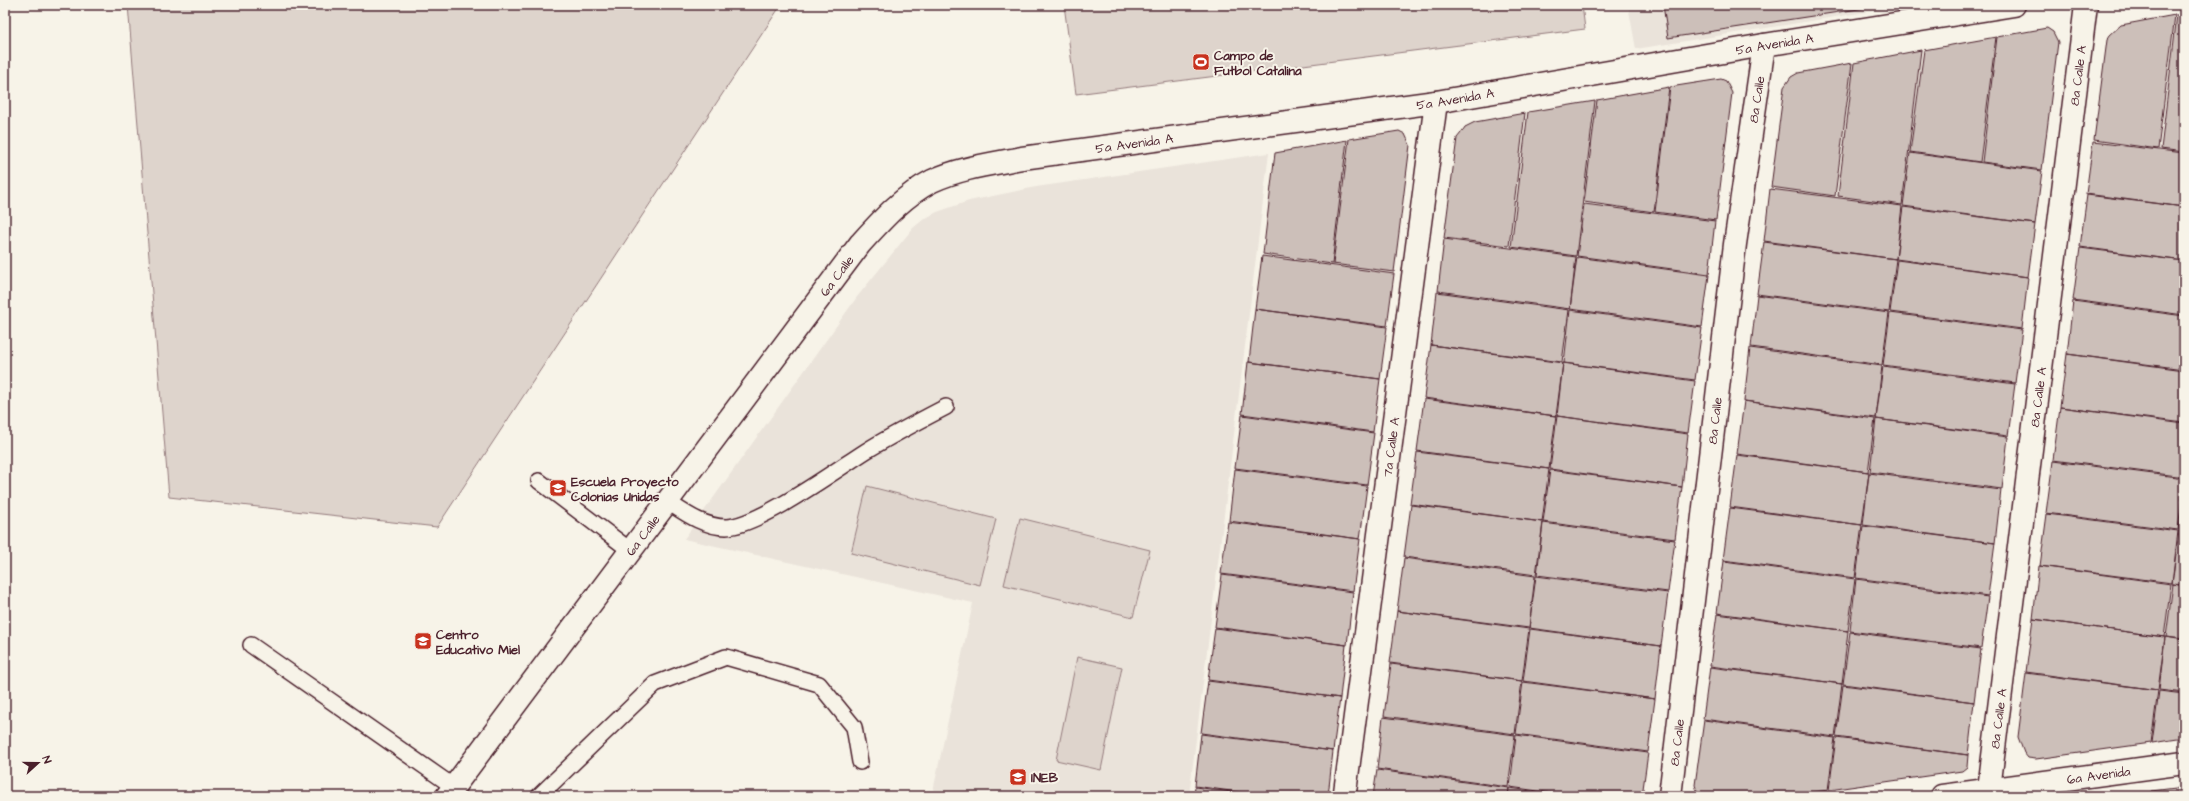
<svg xmlns="http://www.w3.org/2000/svg" width="2189" height="801" font-family="'Architects Daughter',sans-serif">
  <style>
    .built { fill: #eae3da }
    .green { fill: #ded4cc; stroke: #947a7c }
    .building { fill: #ccbfb9; stroke: #4a1f2b }
    .lines { fill: none; stroke-linecap: round; stroke-linejoin: round }
    .service-casing { stroke: #4a1f2b; stroke-width: 18 }
    .minor-casing { stroke: #4a1f2b; stroke-width: 25 }
    .tertiary-casing { stroke: #4a1f2b; stroke-width: 25 }
    .secondary-casing { stroke: #4a1f2b; stroke-width: 25 }
    .service { stroke: #f7f3e8; stroke-width: 15 }
    .minor { stroke: #f7f3e8; stroke-width: 22 }
    .tertiary { stroke: #f7f3e8; stroke-width: 22 }
    .secondary { stroke: #f7f3e8; stroke-width: 22 }
    .labels { text-anchor: middle; stroke-width: 4; stroke-linejoin: round; paint-order: stroke }
    .street-label { font-size: 13px; fill: #4a1f2b; stroke: #f7f3e8 }
    .poi-label { font-size: 13px; font-weight: bold; fill: #4a1f2b; stroke: #f7f3e8; text-anchor: start }
  </style>
  <rect width="100%" height="100%" fill="#f7f3e8"/>
  <filter id="ink" filterUnits="userSpaceOnUse"><feTurbulence type="fractalNoise" baseFrequency=".025" numOctaves="2"/><feDisplacementMap in="SourceGraphic" scale="8" xChannelSelector="R" yChannelSelector="G"/><feConvolveMatrix kernelMatrix="1 2 1 2 8 2 1 2 1" color-interpolation-filters="sRGB"/></filter>
  <g filter="url(#ink)">
    <path class="built" d="M 1628,5 L 1909,5 L 1636,49 Z
      M 1269,153 L 1189,796 L 932,796 L 973,603 L 684,539 L 857,297 L 913,228 L 924,219 L 937,212 L 969,201 L 1036,187 Z"/>
    <path class="green" d="M 128,5 L 781,5 L 437,527 L 169,497 Z
      M 1064,5 L 1582,5 L 1585,29 L 1076,94 Z
      M 867,486 L 996,519 L 980,585 L 851,553 Z
      M 1020,518 L 1150,550 L 1133,617 L 1004,585 Z
      M 1077,657 L 1122,667 L 1101,770 L 1056,760 Z"/>
    <path class="building" d="M 1663,5 L 1885,5 L 1668,38 Z
      M 2184,14 L 2184,152 L 2161,149 L 2177,15 Z
      M 2175,15 L 2158,149 L 2094,140 L 2107,40 L 2110,35 L 2121,25 Z
      M 2047,28 L 2053,32 L 2058,42 L 2042,170 L 1982,162 L 1997,37 Z
      M 1996,37 L 1980,162 L 1910,152 L 1924,50 Z
      M 1921,50 L 1902,205 L 1838,196 L 1854,63 Z
      M 1852,63 L 1835,196 L 1771,187 L 1784,87 L 1791,77 L 1798,73 Z
      M 1721,79 L 1726,81 L 1732,93 L 1716,220 L 1655,212 L 1670,87 Z
      M 1669,87 L 1654,212 L 1584,202 L 1597,100 Z
      M 1595,101 L 1576,256 L 1511,247 L 1528,112 Z
      M 1525,113 L 1509,246 L 1444,238 L 1457,138 L 1461,133 L 1465,127 L 1475,122 Z
      M 1399,131 L 1405,134 L 1410,145 L 1394,272 L 1333,264 L 1349,139 Z
      M 1347,140 L 1332,264 L 1263,254 L 1275,153 Z
      M 2093,142 L 2184,153 L 2184,207 L 2086,194 Z
      M 1910,153 L 2042,171 L 2035,224 L 1903,206 Z
      M 1770,189 L 1902,206 L 1896,259 L 1764,241 Z
      M 2087,195 L 2184,207 L 2184,261 L 2080,247 Z
      M 1584,204 L 1715,221 L 1709,274 L 1577,256 Z
      M 1903,207 L 2035,224 L 2028,277 L 1896,259 Z
      M 1444,239 L 1576,257 L 1570,309 L 1438,291 Z
      M 1764,242 L 1896,259 L 1889,312 L 1757,294 Z
      M 2080,248 L 2184,261 L 2184,315 L 2073,300 Z
      M 1262,256 L 1394,274 L 1387,326 L 1255,309 Z
      M 1577,257 L 1709,275 L 1702,327 L 1570,309 Z
      M 1897,260 L 2028,277 L 2022,329 L 1890,312 Z
      M 1437,292 L 1569,310 L 1562,362 L 1431,345 Z
      M 1757,295 L 1889,313 L 1882,365 L 1751,347 Z
      M 2073,301 L 2184,316 L 2184,369 L 2067,354 Z
      M 1255,309 L 1387,327 L 1380,379 L 1249,362 Z
      M 1570,310 L 1702,328 L 1695,380 L 1564,363 Z
      M 1890,313 L 2022,330 L 2015,383 L 1883,365 Z
      M 1431,345 L 1563,363 L 1556,416 L 1424,398 Z
      M 1750,348 L 1882,366 L 1876,418 L 1744,401 Z
      M 2067,354 L 2184,370 L 2184,423 L 2060,407 Z
      M 1248,362 L 1380,379 L 1373,432 L 1242,414 Z
      M 1563,363 L 1695,381 L 1688,433 L 1557,416 Z
      M 1883,366 L 2015,384 L 2008,436 L 1876,419 Z
      M 1424,399 L 1556,416 L 1549,469 L 1417,451 Z
      M 1744,401 L 1875,419 L 1868,472 L 1737,454 Z
      M 2060,407 L 2184,424 L 2184,477 L 2053,460 Z
      M 1242,415 L 1374,433 L 1367,485 L 1235,468 Z
      M 1557,416 L 1688,434 L 1682,487 L 1550,469 Z
      M 1876,419 L 2008,437 L 2002,489 L 1870,472 Z
      M 1417,452 L 1549,469 L 1542,522 L 1410,504 Z
      M 1737,455 L 1869,472 L 1862,525 L 1730,507 Z
      M 2053,461 L 2184,478 L 2178,530 L 2046,513 Z
      M 1235,469 L 1367,486 L 1360,539 L 1229,521 Z
      M 1550,470 L 1682,487 L 1675,539 L 1543,522 Z
      M 1869,473 L 2001,490 L 1995,543 L 1863,525 Z
      M 2184,490 L 2184,531 L 2179,531 Z
      M 1411,505 L 1543,522 L 1536,575 L 1404,557 Z
      M 1730,508 L 1862,525 L 1855,578 L 1723,560 Z
      M 2047,514 L 2178,531 L 2172,583 L 2040,566 Z
      M 1228,522 L 1360,539 L 1353,591 L 1221,574 Z
      M 1543,523 L 1675,540 L 1668,592 L 1537,575 Z
      M 1863,526 L 1995,543 L 1988,596 L 1856,578 Z
      M 2179,531 L 2184,532 L 2184,585 L 2172,584 Z
      M 1404,558 L 1535,576 L 1529,628 L 1397,611 Z
      M 1724,561 L 1855,579 L 1848,631 L 1717,613 Z
      M 2039,566 L 2171,584 L 2164,637 L 2033,619 Z
      M 1222,575 L 1353,592 L 1347,645 L 1215,627 Z
      M 1536,576 L 1668,593 L 1661,646 L 1529,628 Z
      M 1856,579 L 1988,597 L 1981,648 L 1850,631 Z
      M 2173,584 L 2184,586 L 2184,639 L 2166,637 Z
      M 1397,611 L 1529,629 L 1522,681 L 1390,663 Z
      M 1717,614 L 1848,631 L 1842,684 L 1710,666 Z
      M 2033,619 L 2165,637 L 2158,690 L 2026,672 Z
      M 1215,628 L 1346,645 L 1340,698 L 1208,680 Z
      M 1530,629 L 1661,646 L 1655,699 L 1523,681 Z
      M 1850,632 L 1981,649 L 1974,702 L 1843,684 Z
      M 2165,637 L 2184,640 L 2184,693 L 2159,690 Z
      M 1391,664 L 1522,681 L 1515,734 L 1384,716 Z
      M 1710,667 L 1842,684 L 1835,737 L 1703,719 Z
      M 2026,673 L 2158,690 L 2151,743 L 2036,759 L 2028,758 L 2024,753 L 2018,737 Z
      M 1208,681 L 1340,698 L 1333,751 L 1201,733 Z
      M 1523,682 L 1655,699 L 1648,752 L 1516,734 Z
      M 1843,685 L 1974,702 L 1968,755 L 1836,737 Z
      M 2159,691 L 2184,694 L 2184,738 L 2152,743 Z
      M 1383,717 L 1515,735 L 1508,787 L 1377,769 Z
      M 1704,720 L 1835,738 L 1828,790 L 1787,796 L 1699,796 L 1695,785 Z
      M 1201,734 L 1333,751 L 1328,796 L 1266,796 L 1195,786 Z
      M 1516,735 L 1648,753 L 1642,796 L 1573,796 L 1510,787 Z
      M 1836,738 L 1968,755 L 1967,767 L 1962,771 L 1829,790 Z
      M 1377,770 L 1509,788 L 1508,796 L 1373,796 Z
      M 1195,787 L 1261,796 L 1194,796 Z
      M 2184,787 L 2184,796 L 2151,796 L 2151,791 Z
      M 1509,788 L 1568,796 L 1508,796 Z"/>
    <g class="lines">
      <defs>
        <path id="service" d="M 539,481 L 631,551
          M 668,502 C 685,513 704,527 726,527 C 759,526 836,470 866,451 C 892,435 919,421 946,407
          M 251,645 L 454,787
          M 539,796 L 655,684 L 726,657 L 819,684 L 854,727 L 860,762"/>
        <g id="minor">
          <path id="s1" d="M 1989,789 L 2086,5"/>
          <path id="s2" d="M 1345,792 L 1436,102"/>
          <path id="s3" d="M 1670,796 L 1735,244 L 1764,45"/>
        </g>
        <g id="tertiary">
          <path id="s4" d="M 1942,796 L 2184,763"/>
        </g>
        <g id="secondary">
          <path id="s5" d="M 447,796 L 860,244 C 881,221 903,196 932,181 C 960,168 992,164 1022,158 L 1436,102 L 1764,45 L 2014,5"/>
        </g>
      </defs>
      <use href="#service" class="service-casing"/>
      <use href="#minor" class="minor-casing"/>
      <use href="#tertiary" class="tertiary-casing"/>
      <use href="#secondary" class="secondary-casing"/>
      <use href="#service" class="service"/>
      <use href="#minor" class="minor"/>
      <use href="#tertiary" class="tertiary"/>
      <use href="#secondary" class="secondary"/>
    </g>
  </g>
  <defs>
    <symbol id="stadium-square" viewBox="-11 -11 22 22"><rect x="-9" y="-9" width="18" height="18" rx="4" fill="#c8321e" stroke="#f7f3e8"/><path d="M0-5a6.5 5 0 1 0 0 10a6.5 5 0 1 0 0-10ZM-3.5-1.8h7v3.6h-7Z" fill="#fff"/></symbol>
    <symbol id="school-square" viewBox="-11 -11 22 22"><rect x="-9" y="-9" width="18" height="18" rx="4" fill="#c8321e" stroke="#f7f3e8"/><path d="M0-5L7-2L0 1L-7-2ZM-4 1L0 2.5L4 1V4Q0 6-4 4Z" fill="#fff"/></symbol>
  </defs>
  <g fill-rule="evenodd">
    <use href="#stadium-square" x="1191" y="52" width="20" height="20"/>
    <use href="#school-square" x="548" y="478" width="20" height="20"/>
    <use href="#school-square" x="413" y="631" width="20" height="20"/>
    <use href="#school-square" x="1008" y="767" width="20" height="20"/>
  </g>
  <g class="labels">
    <g class="street-label">
      <text dy="5" stroke="none"><textPath href="#s5" startOffset="1640">5a Avenida A</textPath></text>
      <text dy="5" stroke="none"><textPath href="#s1" startOffset="719">8a Calle A</textPath></text>
      <text dy="5" stroke="none"><textPath href="#s5" startOffset="1316">5a Avenida A</textPath></text>
      <text dy="5" stroke="none"><textPath href="#s3" startOffset="702">8a Calle</textPath></text>
      <text dy="5" stroke="none"><textPath href="#s5" startOffset="992">5a Avenida A</textPath></text>
      <text dy="5" stroke="none"><textPath href="#s5" startOffset="650">6a Calle</textPath></text>
      <text dy="5" stroke="none"><textPath href="#s1" startOffset="395">8a Calle A</textPath></text>
      <text dy="5" stroke="none"><textPath href="#s3" startOffset="378">8a Calle</textPath></text>
      <text dy="5" stroke="none"><textPath href="#s2" startOffset="348">7a Calle A</textPath></text>
      <text dy="5" stroke="none"><textPath href="#s5" startOffset="326">6a Calle</textPath></text>
      <text dy="5" stroke="none"><textPath href="#s1" startOffset="71">8a Calle A</textPath></text>
      <text dy="5" stroke="none"><textPath href="#s3" startOffset="54">8a Calle</textPath></text>
      <text dy="5" stroke="none"><textPath href="#s4" startOffset="158">6a Avenida</textPath></text>
    </g>
    <g class="poi-label">
      <text x="1214" y="60">Campo de<tspan x="1214" dy="15">Futbol Catalina</tspan></text>
      <text x="571" y="486">Escuela Proyecto<tspan x="571" dy="15">Colonias Unidas</tspan></text>
      <text x="436" y="639">Centro<tspan x="436" dy="15">Educativo Miel</tspan></text>
      <text x="1031" y="782">INEB</text>
    </g>
  </g>
  <rect width="2189" height="801" fill="none" stroke="#f7f3e8" stroke-width="20"/>
  <rect x="10" y="10" width="2169" height="781" fill="none" stroke="#4a1f2b" stroke-width="1.5" filter="url(#ink)"/>
  <g transform="translate(38 763) rotate(69)" stroke="#f7f3e8" stroke-width="3" paint-order="stroke">
  <path d="M0-3L7 15L0 10L-7 15Z" fill="#4a1f2b"/>
  <text y="-6" font-size="11" font-weight="bold" text-anchor="middle" fill="#4a1f2b">N</text>
  </g>
</svg>
